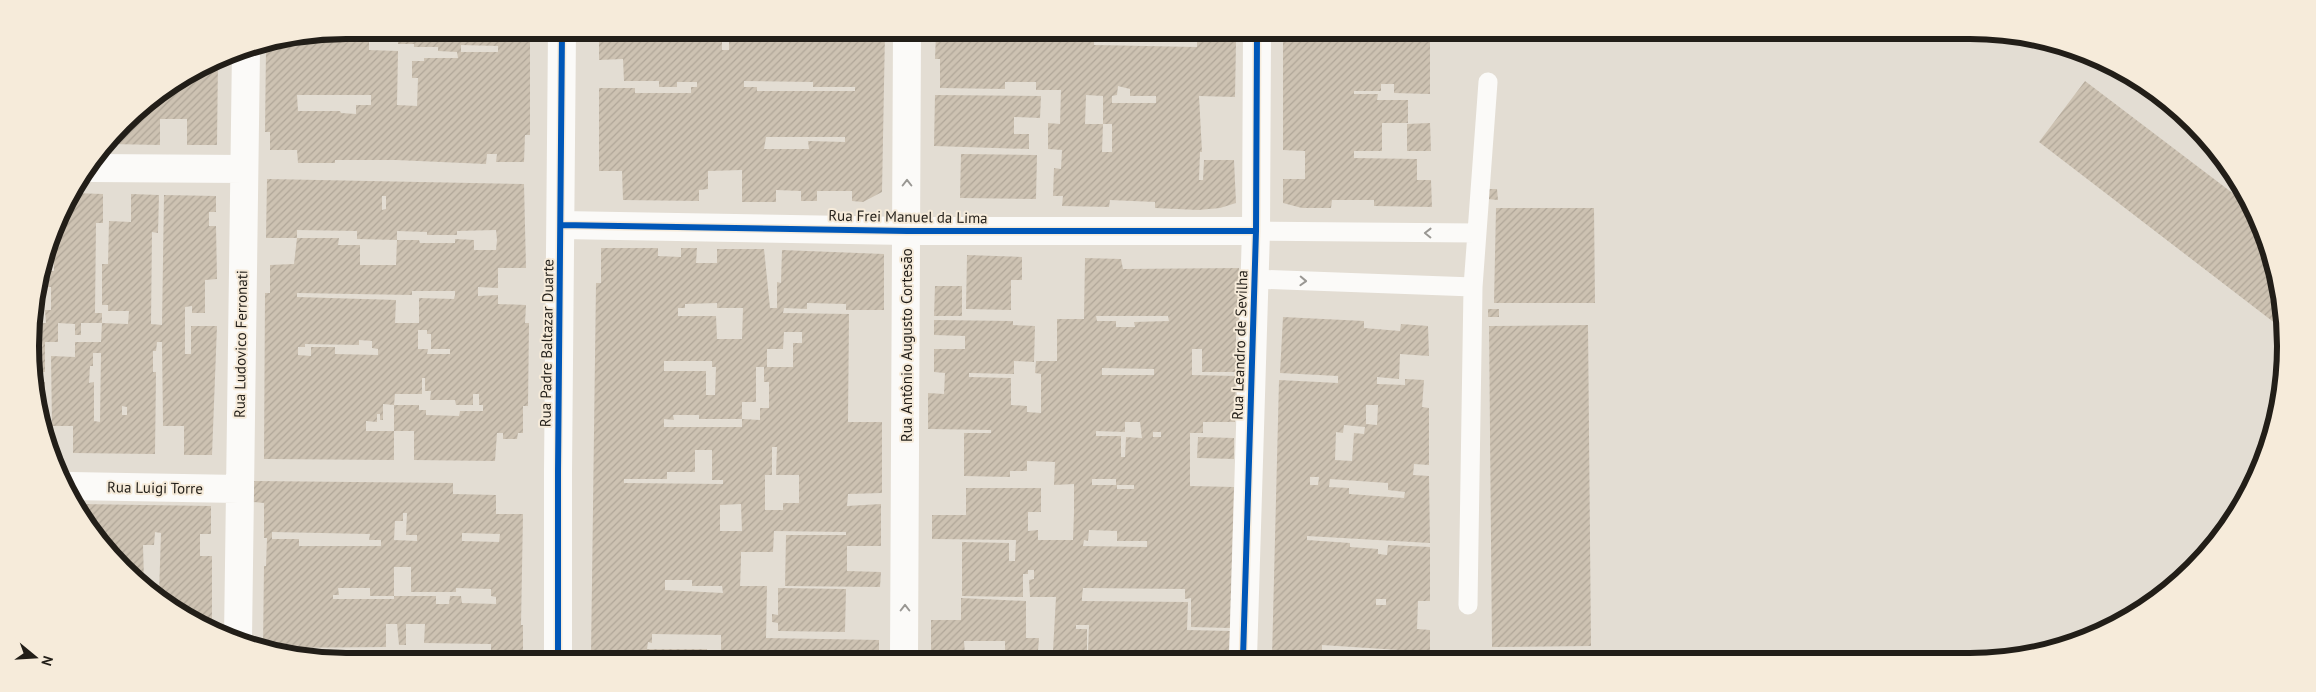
<svg xmlns="http://www.w3.org/2000/svg" width="2316" height="692" font-family="'PT Sans',sans-serif">
  <style>
    .building { fill: url(#building-hatch); fill-rule: evenodd }
    .lines { fill: none; stroke-linecap: round; stroke-linejoin: round }
    .service { stroke: #fbfaf8; stroke-width: 19 }
    .minor { stroke: #fbfaf8; stroke-width: 28 }
    .cycleway-casing { stroke: #f6ebda; stroke-width: 9 }
    .cycleway { stroke: #0057b8; stroke-width: 6 }
    .oneway { stroke: #999793 }
    .labels { text-anchor: middle; stroke-width: 4; stroke-linejoin: round; paint-order: stroke }
    .street-label { font-size: 15px; fill: #221e18; stroke: #f6ebda }
    .rim { fill: none; stroke: #221e18; stroke-width: 6 }
  </style>
  <defs>
    <pattern id="building-hatch" width="6" height="6" patternUnits="userSpaceOnUse" patternTransform="scale(1.25)"><rect width="6" height="6" fill="#cdc2b2"/><path d="M-1 1l2-2M0 6l6-6M5 7l2-2" fill="none" stroke="#b0a698"/></pattern>
  </defs>
  <rect width="100%" height="100%" fill="#e3ddd3"/>
  <path class="building" d="M 346,30 L 369,30 L 369,50 L 398,51 L 397,105 L 417,106 L 418,78 L 412,78 L 412,61 L 424,61 L 424,58 L 458,58 L 457,52 L 438,51 L 438,47 L 414,47 L 414,44 L 398,44 L 398,30 L 530,31 L 530,135 L 525,135 L 524,162 L 496,162 L 497,154 L 487,154 L 486,164 L 396,160 L 335,160 L 335,163 L 298,163 L 297,150 L 270,150 L 270,132 L 265,132 L 266,48 L 268,48 L 268,45 ZM 461,45 L 498,46 L 498,52 L 461,52 ZM 297,95 L 371,95 L 371,105 L 356,105 L 356,114 L 341,113 L 340,111 L 298,111 Z
    M 599,31 L 673,31 L 673,35 L 722,36 L 722,50 L 729,50 L 729,31 L 770,32 L 770,37 L 818,37 L 819,32 L 885,32 L 882,192 L 863,202 L 852,201 L 852,191 L 817,191 L 817,201 L 801,201 L 801,191 L 776,190 L 776,202 L 742,202 L 742,170 L 708,171 L 708,189 L 699,190 L 699,201 L 623,200 L 622,171 L 599,171 L 599,88 L 635,88 L 635,93 L 691,93 L 691,87 L 697,87 L 697,82 L 677,82 L 677,87 L 659,87 L 659,81 L 624,81 L 623,59 L 599,60 ZM 744,81 L 813,82 L 813,87 L 855,87 L 855,91 L 757,91 L 757,87 L 744,87 ZM 766,137 L 845,137 L 845,142 L 808,141 L 809,149 L 764,149 Z
    M 936,32 L 1000,32 L 1000,38 L 1064,38 L 1064,33 L 1086,33 L 1086,39 L 1094,39 L 1094,45 L 1197,47 L 1197,41 L 1127,40 L 1127,37 L 1104,37 L 1104,33 L 1201,33 L 1201,41 L 1236,42 L 1235,97 L 1199,96 L 1202,152 L 1200,152 L 1199,180 L 1203,180 L 1204,160 L 1234,160 L 1236,203 L 1220,208 L 1198,210 L 1155,208 L 1155,202 L 1110,200 L 1109,207 L 1062,206 L 1063,196 L 1053,196 L 1054,168 L 1061,169 L 1062,150 L 1048,149 L 1048,123 L 1060,124 L 1061,90 L 1036,90 L 1036,82 L 1005,82 L 1005,89 L 940,88 L 940,59 L 935,59 ZM 1118,86 L 1130,89 L 1130,96 L 1156,96 L 1156,103 L 1112,103 L 1112,96 L 1117,95 ZM 1086,95 L 1103,96 L 1103,124 L 1112,124 L 1112,152 L 1102,152 L 1103,124 L 1085,124 Z
    M 1283,33 L 1346,34 L 1347,41 L 1395,41 L 1396,34 L 1430,34 L 1430,94 L 1394,93 L 1394,84 L 1381,84 L 1381,91 L 1354,91 L 1354,94 L 1378,94 L 1377,100 L 1408,100 L 1408,123 L 1382,123 L 1382,151 L 1354,151 L 1354,158 L 1417,159 L 1417,180 L 1431,180 L 1432,207 L 1374,206 L 1374,200 L 1332,200 L 1331,208 L 1302,208 L 1283,203 L 1283,179 L 1305,179 L 1305,151 L 1283,150 Z
    M 218,58 L 217,145 L 187,145 L 187,119 L 160,119 L 160,145 L 110,144 L 137,109 Z
    M 2085,81 L 2247,204 L 2280,284 L 2280,327 L 2039,142 Z
    M 935,95 L 1041,96 L 1040,118 L 1014,117 L 1014,134 L 1029,134 L 1029,149 L 934,146 Z
    M 1430,123 L 1431,151 L 1407,151 L 1407,124 Z
    M 961,154 L 1037,155 L 1036,199 L 960,198 Z
    M 267,179 L 524,184 L 526,268 L 498,268 L 498,288 L 478,287 L 478,296 L 498,295 L 498,304 L 526,305 L 525,323 L 529,323 L 528,406 L 523,406 L 523,433 L 518,433 L 517,439 L 503,439 L 503,433 L 497,433 L 495,461 L 414,460 L 414,431 L 394,431 L 394,405 L 383,404 L 383,420 L 380,420 L 380,414 L 377,414 L 377,422 L 366,421 L 366,431 L 394,431 L 394,460 L 264,459 L 265,293 L 270,293 L 270,265 L 294,264 L 297,238 L 339,238 L 338,245 L 360,245 L 360,265 L 396,265 L 397,240 L 419,240 L 420,243 L 455,243 L 455,239 L 474,240 L 474,250 L 496,250 L 497,240 L 496,230 L 457,231 L 457,235 L 427,235 L 427,232 L 397,231 L 397,240 L 357,239 L 357,231 L 297,230 L 297,238 L 266,238 ZM 382,196 L 386,196 L 386,209 L 382,210 ZM 412,291 L 455,291 L 455,295 L 454,299 L 419,298 L 419,323 L 395,323 L 396,300 L 297,297 L 297,293 L 412,295 ZM 418,330 L 427,330 L 427,334 L 431,334 L 431,349 L 450,349 L 450,354 L 427,354 L 428,349 L 418,349 ZM 359,340 L 372,341 L 372,348 L 378,349 L 378,355 L 335,354 L 335,347 L 311,347 L 311,356 L 298,355 L 298,347 L 305,347 L 305,344 L 359,345 ZM 422,378 L 425,378 L 425,391 L 431,391 L 430,400 L 455,400 L 456,405 L 473,405 L 473,394 L 479,394 L 479,405 L 483,405 L 483,411 L 460,411 L 459,416 L 426,415 L 426,410 L 419,410 L 419,405 L 394,405 L 395,394 L 422,394 Z
    M 1488,189 L 1497,189 L 1498,200 L 1487,199 Z
    M 72,193 L 103,194 L 103,223 L 96,223 L 95,313 L 102,313 L 102,323 L 81,323 L 81,335 L 75,335 L 75,324 L 58,323 L 58,342 L 45,342 L 45,372 L 35,372 L 31,325 L 31,323 L 46,323 L 45,310 L 51,310 L 51,287 L 45,287 L 46,271 L 54,271 L 54,237 L 63,206 Z
    M 131,194 L 159,195 L 158,233 L 152,232 L 151,324 L 162,325 L 164,195 L 216,196 L 216,212 L 209,212 L 209,226 L 216,226 L 217,279 L 205,280 L 205,313 L 192,313 L 192,306 L 185,307 L 185,354 L 191,354 L 191,326 L 217,326 L 212,455 L 184,455 L 184,426 L 163,426 L 162,342 L 157,342 L 156,351 L 153,351 L 153,372 L 156,372 L 155,454 L 73,453 L 73,426 L 52,426 L 51,356 L 75,357 L 75,342 L 101,342 L 102,323 L 128,324 L 129,311 L 108,311 L 108,305 L 102,305 L 102,264 L 108,264 L 109,221 L 131,222 ZM 93,353 L 101,353 L 100,422 L 94,421 L 94,382 L 89,383 L 90,366 L 93,366 ZM 122,406 L 127,407 L 127,415 L 122,415 Z
    M 1496,208 L 1594,208 L 1595,303 L 1494,303 Z
    M 601,248 L 658,248 L 658,256 L 681,257 L 681,248 L 697,248 L 696,263 L 717,263 L 717,249 L 764,249 L 770,308 L 777,308 L 777,282 L 781,283 L 782,250 L 884,254 L 884,310 L 846,310 L 846,304 L 807,303 L 807,309 L 784,308 L 783,313 L 849,314 L 848,422 L 882,422 L 882,493 L 848,494 L 847,506 L 881,504 L 881,546 L 847,546 L 847,571 L 881,572 L 880,587 L 785,586 L 786,535 L 846,535 L 846,532 L 774,531 L 773,552 L 741,552 L 741,560 L 740,586 L 767,586 L 766,638 L 879,640 L 879,657 L 591,657 L 596,283 L 601,283 ZM 717,303 L 717,308 L 743,308 L 742,339 L 717,339 L 716,316 L 678,316 L 678,308 L 685,308 L 685,304 ZM 784,332 L 802,332 L 802,343 L 793,343 L 793,367 L 767,367 L 767,349 L 783,349 ZM 664,361 L 712,361 L 712,367 L 716,367 L 715,395 L 706,395 L 706,371 L 664,371 ZM 756,367 L 764,367 L 764,382 L 769,382 L 769,408 L 760,408 L 760,420 L 742,419 L 742,427 L 664,427 L 664,419 L 674,420 L 673,415 L 699,415 L 699,419 L 742,419 L 742,402 L 756,402 ZM 772,447 L 777,447 L 776,475 L 799,475 L 799,503 L 783,503 L 783,510 L 765,510 L 765,475 L 772,475 ZM 695,450 L 712,450 L 712,480 L 723,480 L 723,484 L 624,483 L 624,479 L 667,479 L 667,472 L 695,472 ZM 741,504 L 742,531 L 720,531 L 720,505 ZM 665,580 L 692,580 L 692,586 L 722,586 L 723,593 L 665,590 ZM 652,634 L 721,635 L 721,654 L 707,655 L 707,649 L 647,649 L 648,642 L 652,643 Z
    M 967,255 L 1022,257 L 1022,280 L 1011,280 L 1011,310 L 966,309 Z
    M 1085,258 L 1121,259 L 1123,269 L 1239,268 L 1241,321 L 1236,321 L 1236,372 L 1202,372 L 1202,349 L 1192,349 L 1192,375 L 1236,376 L 1235,422 L 1203,422 L 1203,433 L 1190,433 L 1190,486 L 1234,487 L 1230,628 L 1191,627 L 1191,598 L 1185,599 L 1185,589 L 1083,588 L 1082,597 L 1082,601 L 1188,602 L 1187,630 L 1230,631 L 1229,658 L 1213,658 L 1214,653 L 1203,653 L 1203,658 L 1126,658 L 1126,651 L 1101,652 L 1101,658 L 1028,657 L 1028,650 L 1005,650 L 1005,641 L 964,641 L 965,654 L 1007,654 L 1007,657 L 931,657 L 931,620 L 961,620 L 961,598 L 1026,601 L 1026,638 L 1039,638 L 1038,651 L 1053,651 L 1056,597 L 1030,597 L 1029,580 L 1034,579 L 1034,570 L 1028,570 L 1028,574 L 1023,574 L 1023,597 L 962,596 L 962,542 L 1009,543 L 1009,561 L 1015,561 L 1016,540 L 932,539 L 932,515 L 966,515 L 966,488 L 1041,488 L 1041,512 L 1028,512 L 1028,531 L 1038,530 L 1038,540 L 1073,540 L 1074,513 L 1074,484 L 1054,485 L 1055,462 L 1027,461 L 1027,471 L 1010,471 L 1010,477 L 964,476 L 964,433 L 991,433 L 991,430 L 928,429 L 928,393 L 944,394 L 945,373 L 934,372 L 934,349 L 965,349 L 965,336 L 934,335 L 934,320 L 1013,321 L 1013,325 L 1035,326 L 1034,362 L 1014,361 L 1014,374 L 969,373 L 969,377 L 1011,378 L 1011,405 L 1027,406 L 1027,412 L 1041,413 L 1041,374 L 1035,373 L 1036,361 L 1057,361 L 1057,319 L 1084,319 ZM 1096,316 L 1168,316 L 1169,321 L 1134,322 L 1135,327 L 1116,327 L 1116,321 L 1097,321 ZM 1102,368 L 1154,369 L 1154,375 L 1102,375 ZM 1125,422 L 1140,422 L 1142,438 L 1126,437 L 1125,457 L 1121,457 L 1121,436 L 1096,436 L 1096,431 L 1125,432 ZM 1153,432 L 1161,432 L 1161,437 L 1153,437 ZM 1092,479 L 1116,479 L 1116,485 L 1134,485 L 1134,489 L 1117,489 L 1117,485 L 1092,485 ZM 1089,530 L 1117,531 L 1117,541 L 1147,541 L 1147,547 L 1083,546 L 1084,540 L 1088,541 ZM 1076,625 L 1089,625 L 1088,651 L 1087,651 L 1087,629 L 1076,629 Z
    M 935,286 L 962,286 L 962,316 L 934,316 Z
    M 1488,309 L 1499,309 L 1499,317 L 1488,317 Z
    M 1283,317 L 1364,321 L 1364,328 L 1400,331 L 1401,324 L 1428,326 L 1429,356 L 1400,354 L 1399,379 L 1377,377 L 1377,384 L 1405,385 L 1405,379 L 1424,380 L 1422,407 L 1429,408 L 1429,465 L 1414,464 L 1413,475 L 1429,476 L 1430,543 L 1307,536 L 1307,540 L 1350,543 L 1350,547 L 1378,549 L 1378,554 L 1387,555 L 1388,545 L 1430,547 L 1430,601 L 1418,601 L 1417,629 L 1430,630 L 1430,652 L 1322,645 L 1322,651 L 1337,652 L 1337,658 L 1272,658 L 1279,380 L 1338,383 L 1338,376 L 1280,373 ZM 1366,405 L 1378,405 L 1377,425 L 1366,424 ZM 1344,425 L 1365,427 L 1364,434 L 1354,433 L 1352,461 L 1335,460 L 1336,432 L 1343,433 ZM 1310,477 L 1319,477 L 1318,485 L 1310,485 ZM 1330,479 L 1388,483 L 1388,490 L 1405,492 L 1404,498 L 1349,494 L 1349,488 L 1329,487 ZM 1376,599 L 1386,599 L 1386,605 L 1376,605 Z
    M 1588,325 L 1591,646 L 1492,647 L 1489,326 Z
    M 45,382 L 44,435 L 41,428 L 36,383 Z
    M 1198,437 L 1234,438 L 1234,459 L 1197,458 Z
    M 254,481 L 453,483 L 453,494 L 496,495 L 496,514 L 523,514 L 521,625 L 523,625 L 523,652 L 491,652 L 491,644 L 424,643 L 425,624 L 406,624 L 406,645 L 399,645 L 397,624 L 386,624 L 386,647 L 263,648 L 264,566 L 266,566 L 267,538 L 264,538 L 264,503 L 253,502 ZM 403,513 L 407,513 L 406,535 L 417,535 L 417,541 L 394,540 L 395,521 L 403,521 ZM 272,532 L 370,534 L 369,540 L 381,540 L 381,546 L 299,546 L 299,539 L 272,539 ZM 462,533 L 500,534 L 499,542 L 462,541 ZM 394,567 L 411,567 L 411,592 L 456,592 L 456,588 L 491,589 L 491,596 L 496,597 L 496,604 L 462,603 L 461,596 L 450,596 L 449,604 L 436,604 L 436,596 L 394,596 ZM 338,588 L 370,588 L 370,596 L 394,596 L 394,599 L 333,599 L 333,595 L 339,595 Z
    M 78,504 L 211,506 L 211,534 L 200,534 L 200,556 L 212,556 L 212,628 L 188,620 L 159,594 L 161,533 L 155,532 L 154,545 L 143,545 L 144,581 L 100,542 L 100,534 L 93,534 Z
    M 778,588 L 846,589 L 845,632 L 778,631 L 778,623 L 772,622 L 772,614 L 778,615 Z
    M 324,650 L 393,651 L 452,651 L 451,656 L 324,656 Z
    M 1411,655 L 1430,656 L 1430,658 L 1411,658 Z"/>
  <g class="lines">
    <path class="service" d="M 1256,231 L 1476,233
      M 1254,279 L 1473,287
      M 1468,605 L 1473,287 L 1488,82"/>
    <path class="minor" d="M 92,168 L 244,169
      M 561,225 L 907,231 L 1256,231
      M 70,486 L 239,489
      M 238,638 L 246,50
      M 558,657 L 558,472 L 562,31
      M 904,657 L 907,32
      M 1243,658 L 1256,231 L 1257,33"/>
    <defs>
      <path id="cycleway" d="M 561,225 L 907,231 L 1256,231
        M 558,657 L 558,472 L 562,31
        M 1243,658 L 1256,231 L 1257,33"/>
    </defs>
    <use href="#cycleway" class="cycleway-casing"/>
    <use href="#cycleway" class="cycleway"/>
  </g>
  <defs><path id="oneway-chevron" d="M-2-3.5L2.5 0L-2 3.5" fill="none" stroke-width="1.6" stroke-linecap="round" stroke-linejoin="round" transform="scale(1.25)"/></defs>
  <g class="oneway">
    <use href="#oneway-chevron" transform="translate(907 183) rotate(-90)"/>
    <use href="#oneway-chevron" transform="translate(1428 233) rotate(-179)"/>
    <use href="#oneway-chevron" transform="translate(1303 281) rotate(2)"/>
    <use href="#oneway-chevron" transform="translate(905 608) rotate(-90)"/>
  </g>
  <g class="labels">
    <g class="street-label">
      <text transform="translate(908 217) rotate(1)" y="5">Rua Frei Manuel da Lima</text>
      <text transform="translate(547 343) rotate(-89)" y="5">Rua Padre Baltazar Duarte</text>
      <text transform="translate(241 344) rotate(-89)" y="5">Rua Ludovico Ferronati</text>
      <text transform="translate(907 345) rotate(-90)" y="5">Rua Antônio Augusto Cortesão</text>
      <text transform="translate(1240 345) rotate(-88)" y="5">Rua Leandro de Sevilha</text>
      <text transform="translate(155 488) rotate(1)" y="5">Rua Luigi Torre</text>
    </g>
  </g>
  <path d="M0 0H2316V692H0ZM346 39H1970A307 307 0 0 1 2277 346V346A307 307 0 0 1 1970 653H346A307 307 0 0 1 39 346V346A307 307 0 0 1 346 39Z" fill="#f6ebda" fill-rule="evenodd"/>
  <path class="rim" d="M346 39H1970A307 307 0 0 1 2277 346V346A307 307 0 0 1 1970 653H346A307 307 0 0 1 39 346V346A307 307 0 0 1 346 39Z"/>
  <g transform="translate(35 657) rotate(108)" stroke="#f6ebda" stroke-width="4" paint-order="stroke">
  <path d="M0-4L9 19L0 12L-9 19Z" fill="#221e18"/>
  <text y="-8" font-size="14" font-weight="bold" text-anchor="middle" fill="#221e18">N</text>
  </g>
</svg>
